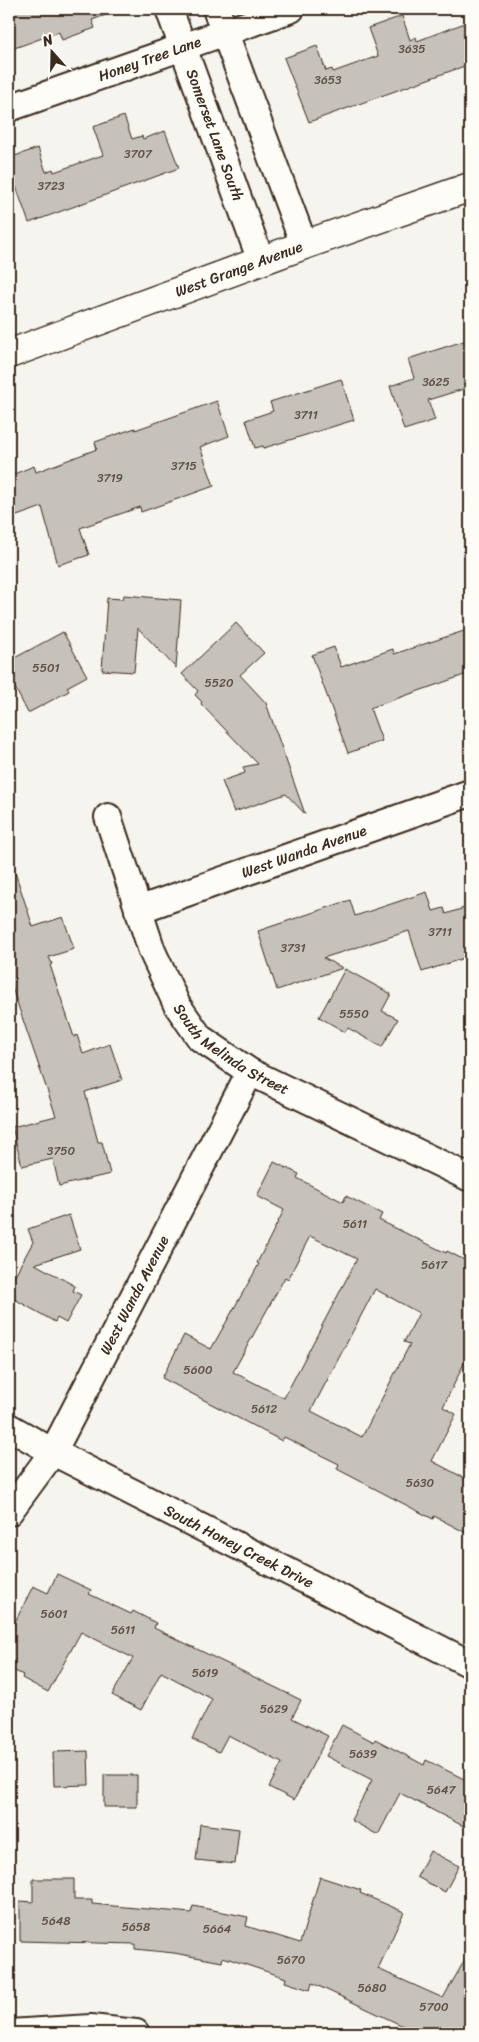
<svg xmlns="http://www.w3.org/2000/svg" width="479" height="2042" font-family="Sriracha,sans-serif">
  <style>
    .building { fill: #c7c1bb; stroke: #3b2a1e; fill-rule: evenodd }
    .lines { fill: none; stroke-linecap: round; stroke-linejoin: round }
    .street-casing { stroke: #3b2a1e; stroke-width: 30 }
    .secondary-casing { stroke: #3b2a1e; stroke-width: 31 }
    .street { stroke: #fdfcf7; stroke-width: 26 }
    .secondary { stroke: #fdfcf7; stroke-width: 28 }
    .labels { text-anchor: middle; stroke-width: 4.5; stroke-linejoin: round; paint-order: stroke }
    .number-label { font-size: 12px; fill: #5e5045 }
    .street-label { font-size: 15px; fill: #3b2a1e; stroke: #fdfcf7 }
  </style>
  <rect width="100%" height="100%" fill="#f5f4ee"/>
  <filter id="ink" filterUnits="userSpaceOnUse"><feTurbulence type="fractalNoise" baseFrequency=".02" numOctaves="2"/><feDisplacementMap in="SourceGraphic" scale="10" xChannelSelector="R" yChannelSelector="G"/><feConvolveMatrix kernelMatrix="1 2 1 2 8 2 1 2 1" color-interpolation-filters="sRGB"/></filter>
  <g filter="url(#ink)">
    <path class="building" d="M 9,9 L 114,9 L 114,12 L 92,20 L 95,28 L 62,40 L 59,32 L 9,50 Z
      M 402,16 L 410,40 L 416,37 L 417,41 L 470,21 L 470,64 L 309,122 L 284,58 L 317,46 L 326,71 L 332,69 L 333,72 L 378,56 L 368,28 Z
      M 124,116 L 132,139 L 142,136 L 143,139 L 165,131 L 179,168 L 29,223 L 9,167 L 9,158 L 38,148 L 46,172 L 53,169 L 54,172 L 103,155 L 93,127 Z
      M 470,339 L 470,387 L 428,400 L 435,420 L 404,430 L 390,386 L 414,378 L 408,359 Z
      M 341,379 L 354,420 L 264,448 L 263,446 L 255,448 L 246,420 L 273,411 L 270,402 Z
      M 217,401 L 229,436 L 200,447 L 214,486 L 141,512 L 140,507 L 80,528 L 89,555 L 58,565 L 42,507 L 14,517 L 13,514 L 9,516 L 9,476 L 34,466 L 36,472 L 97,449 L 95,442 L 135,428 L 135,430 Z
      M 124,595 L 181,600 L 176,668 L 138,628 L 134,672 L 102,670 L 107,598 L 123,599 Z
      M 236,623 L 264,653 L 240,675 L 266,703 L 305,814 L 286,794 L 234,812 L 222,781 L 245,773 L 243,767 L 258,764 L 201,704 L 202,702 L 195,695 L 198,691 L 182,674 Z
      M 470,629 L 470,673 L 370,708 L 382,741 L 348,753 L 312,655 L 334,647 L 341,667 L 393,649 L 394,654 Z
      M 63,632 L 87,676 L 67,687 L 69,691 L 28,713 L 9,676 L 9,661 Z
      M 13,866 L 33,927 L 63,917 L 74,949 L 49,957 L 52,964 L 50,965 L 74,1037 L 77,1035 L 83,1054 L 110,1044 L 122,1080 L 85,1092 L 98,1142 L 102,1142 L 110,1174 L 59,1186 L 53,1159 L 22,1166 L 12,1127 L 56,1116 L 9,979 L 9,867 Z
      M 427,892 L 433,911 L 444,908 L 446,914 L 470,906 L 470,956 L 422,972 L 409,931 L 323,958 L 343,968 L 277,990 L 258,931 L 350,900 L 355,916 Z
      M 345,969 L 391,994 L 382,1011 L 398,1019 L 382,1047 L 348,1028 L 345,1032 L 319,1017 Z
      M 274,1162 L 299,1174 L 297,1178 L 343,1202 L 346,1196 L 382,1214 L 379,1220 L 446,1253 L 447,1251 L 470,1263 L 470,1351 L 443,1407 L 456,1414 L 432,1461 L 470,1481 L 470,1535 L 434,1516 L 433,1519 L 337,1469 L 339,1464 L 284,1437 L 282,1441 L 162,1378 L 184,1335 L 211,1349 L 259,1264 L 257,1263 L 284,1210 L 257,1196 ZM 310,1236 L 357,1259 L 284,1398 L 233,1372 L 285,1277 L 288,1279 ZM 375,1289 L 419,1313 L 404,1342 L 410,1344 L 362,1437 L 311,1411 Z
      M 69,1215 L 80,1249 L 35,1264 L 75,1286 L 73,1291 L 81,1295 L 66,1323 L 57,1318 L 55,1322 L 9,1296 L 9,1286 L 33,1242 L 28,1229 Z
      M 57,1574 L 91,1590 L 89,1594 L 131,1614 L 133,1611 L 156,1623 L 154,1628 L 301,1700 L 292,1718 L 328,1736 L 294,1800 L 269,1787 L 282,1763 L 228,1735 L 219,1752 L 192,1739 L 212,1699 L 161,1672 L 141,1710 L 112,1695 L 133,1658 L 81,1632 L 48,1692 L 22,1678 L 23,1675 L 9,1668 L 9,1634 L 33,1586 L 48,1593 Z
      M 342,1725 L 374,1742 L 375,1739 L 424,1765 L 426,1760 L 470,1782 L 470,1812 L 463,1826 L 400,1793 L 378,1835 L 351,1820 L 372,1780 L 326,1756 Z
      M 88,1751 L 89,1785 L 54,1786 L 53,1752 Z
      M 104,1775 L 137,1775 L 137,1807 L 104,1807 Z
      M 200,1824 L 239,1829 L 235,1864 L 196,1860 Z
      M 430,1851 L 459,1866 L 445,1892 L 417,1877 Z
      M 320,1877 L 361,1890 L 360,1893 L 404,1912 L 378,1969 L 443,1998 L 470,1951 L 470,2033 L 418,2033 L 312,1983 L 310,1990 L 285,1982 L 286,1978 L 223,1957 L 222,1962 L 174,1953 L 135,1949 L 135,1944 L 20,1941 L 20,1901 L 33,1902 L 33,1879 L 74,1879 L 74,1900 L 92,1900 L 92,1904 L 191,1913 L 193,1906 L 248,1917 L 246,1926 L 300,1943 Z"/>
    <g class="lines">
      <defs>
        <g id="street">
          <path id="s1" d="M 169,9 L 261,261"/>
          <path d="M 216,9 L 304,245"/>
          <path id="s2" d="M 9,108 L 291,9"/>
          <path id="s3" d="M 108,817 L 152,951 L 177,1005 L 200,1038 L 250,1072 L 470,1178"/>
          <path id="s4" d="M 138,910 L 470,793"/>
          <path id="s5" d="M 9,1427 L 53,1452 L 470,1664"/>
          <path id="s6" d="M 9,1512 L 53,1452 L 250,1072"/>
          <path d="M 9,2033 L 91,2028 L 136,2033"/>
        </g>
        <g id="secondary">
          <path id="s7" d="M 9,354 L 304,245 L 470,187"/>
        </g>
      </defs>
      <use href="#street" class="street-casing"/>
      <use href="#secondary" class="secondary-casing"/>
      <use href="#street" class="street"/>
      <use href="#secondary" class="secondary"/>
    </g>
  </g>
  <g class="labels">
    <g class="number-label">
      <text x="412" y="53">3635</text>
      <text x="328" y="84">3653</text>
      <text x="138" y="158">3707</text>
      <text x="51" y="190">3723</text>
      <text x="436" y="386">3625</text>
      <text x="306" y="419">3711</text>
      <text x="184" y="470">3715</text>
      <text x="110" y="482">3719</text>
      <text x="46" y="672">5501</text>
      <text x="219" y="687">5520</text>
      <text x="440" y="936">3711</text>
      <text x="293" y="952">3731</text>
      <text x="354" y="1018">5550</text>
      <text x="61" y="1155">3750</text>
      <text x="355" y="1228">5611</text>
      <text x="434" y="1269">5617</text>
      <text x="198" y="1374">5600</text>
      <text x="264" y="1413">5612</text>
      <text x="420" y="1487">5630</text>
      <text x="54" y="1618">5601</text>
      <text x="123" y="1634">5611</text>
      <text x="205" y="1677">5619</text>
      <text x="274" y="1713">5629</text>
      <text x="363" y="1758">5639</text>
      <text x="441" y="1794">5647</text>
      <text x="56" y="1925">5648</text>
      <text x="136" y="1931">5658</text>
      <text x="217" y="1933">5664</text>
      <text x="291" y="1964">5670</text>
      <text x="372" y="1992">5680</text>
      <text x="434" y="2011">5700</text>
    </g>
    <g class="street-label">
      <text dy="5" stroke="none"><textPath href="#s2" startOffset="149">Honey Tree Lane</textPath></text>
      <text dy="5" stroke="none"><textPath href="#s1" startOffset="134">Somerset Lane South</textPath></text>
      <text dy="5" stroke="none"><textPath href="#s7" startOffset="245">West Grange Avenue</textPath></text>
      <text dy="5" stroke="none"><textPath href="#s4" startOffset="176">West Wanda Avenue</textPath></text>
      <text dy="5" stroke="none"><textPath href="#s3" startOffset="272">South Melinda Street</textPath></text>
      <text dy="5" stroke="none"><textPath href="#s6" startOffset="251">West Wanda Avenue</textPath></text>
      <text dy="5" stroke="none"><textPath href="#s5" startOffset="259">South Honey Creek Drive</textPath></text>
    </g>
  </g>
  <rect width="479" height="2042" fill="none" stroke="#fdfcf7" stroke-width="30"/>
  <rect x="15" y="15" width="449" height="2012" fill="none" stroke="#3b2a1e" stroke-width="2" filter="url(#ink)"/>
  <g transform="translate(52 52) rotate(340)" stroke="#fdfcf7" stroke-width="4" paint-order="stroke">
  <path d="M0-4L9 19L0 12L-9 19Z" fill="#3b2a1e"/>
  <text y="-8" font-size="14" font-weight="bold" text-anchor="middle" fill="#3b2a1e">N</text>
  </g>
</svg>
